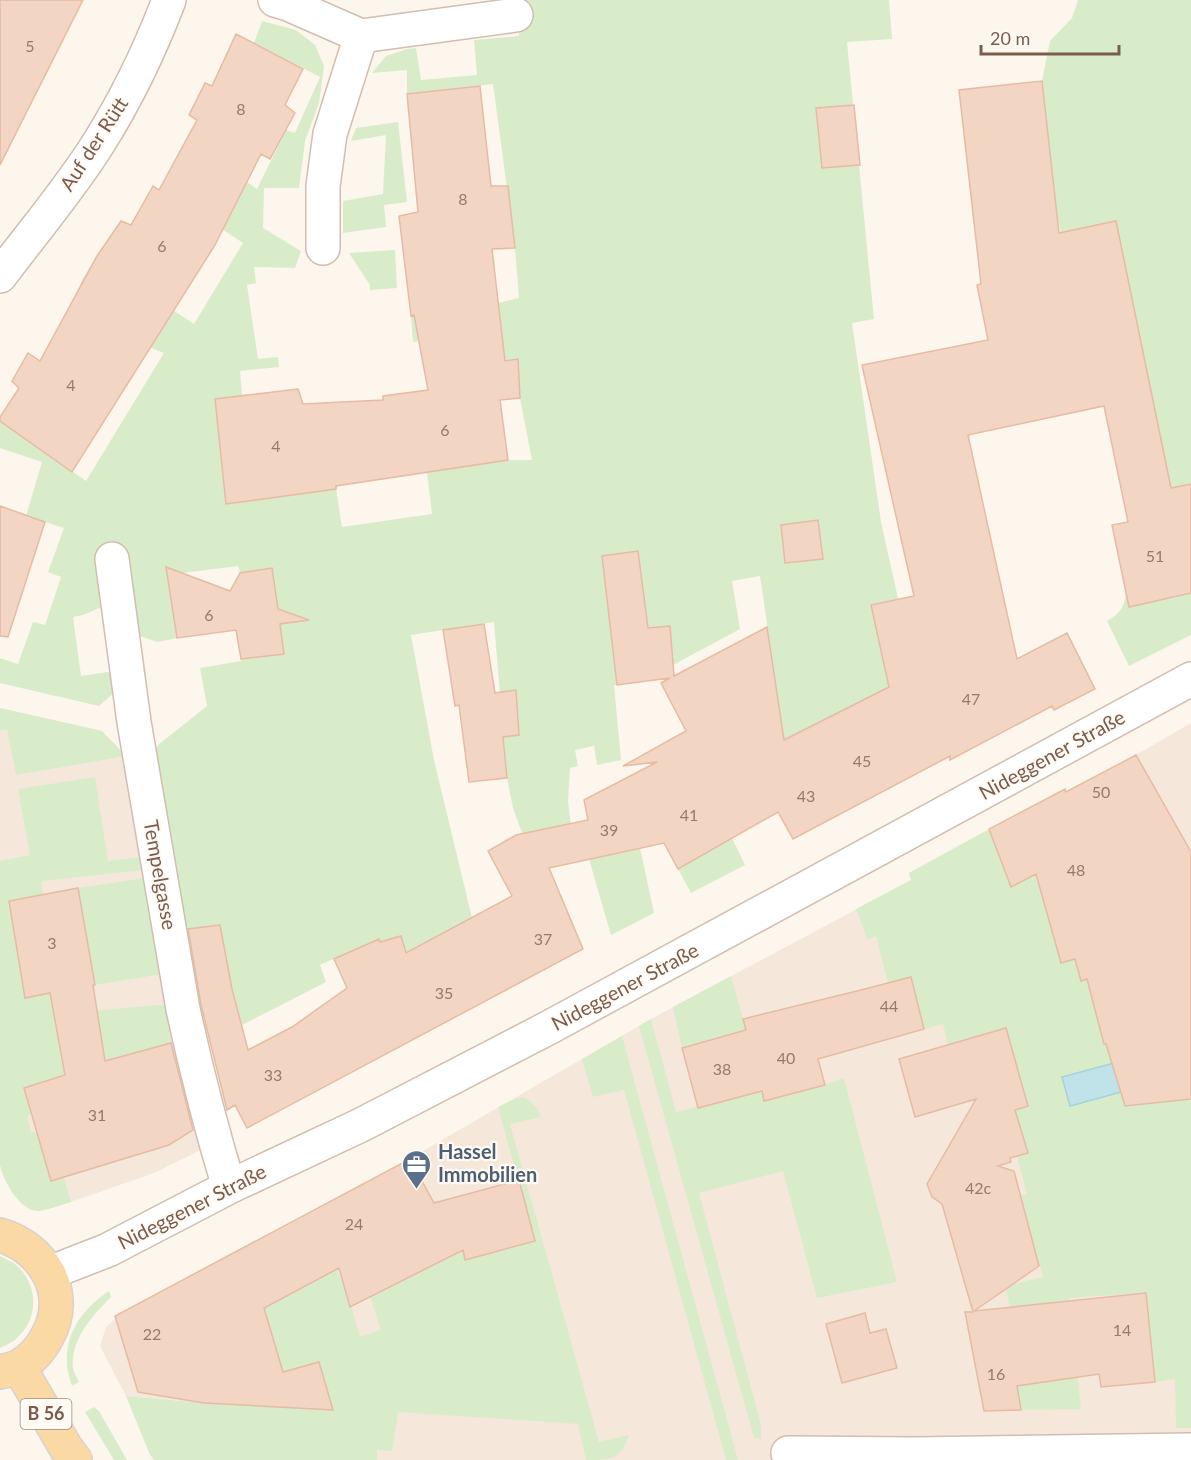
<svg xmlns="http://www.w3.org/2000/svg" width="1191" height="1460" font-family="Lato,sans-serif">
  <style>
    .residential { fill: #f5e8da }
    .green { fill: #d8ecc9 }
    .water { fill: #bfe3e8; stroke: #a5d3da; stroke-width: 1.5 }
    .building { fill: #f3d5c3; stroke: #e6bba3; stroke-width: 1.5 }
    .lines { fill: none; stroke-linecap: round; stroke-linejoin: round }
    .minor-casing { stroke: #d1beb0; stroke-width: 36 }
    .major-casing { stroke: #dad1cd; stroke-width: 36 }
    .minor { stroke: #fff; stroke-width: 33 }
    .major { stroke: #fbd9a5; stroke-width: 33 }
    .labels { text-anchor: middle; stroke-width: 4.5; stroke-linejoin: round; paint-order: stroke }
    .number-label { font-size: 16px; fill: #987a6a }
    .shield { fill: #fffaf3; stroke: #a28b7f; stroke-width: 1.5 }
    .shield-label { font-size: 18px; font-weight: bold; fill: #7a5c4d }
    .street-label { font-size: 20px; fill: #7a5c4d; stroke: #fffaf3 }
    .service-label { font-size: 20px; font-weight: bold; fill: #4e5e75; stroke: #fffaf3; text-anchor: start }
  </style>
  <rect width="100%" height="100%" fill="#fdf6ec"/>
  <path class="residential" d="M 0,708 L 102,731 L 126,756 L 205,1148 L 154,1173 L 71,1202 L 38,1211 L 0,1086 Z
    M 1191,723 L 1191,1460 L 354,1460 L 204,1403 L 126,1396 L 100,1346 L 106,1327 L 122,1313 L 409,1159 L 651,1019 L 911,880 L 909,873 L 1124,762 Z"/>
  <path class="green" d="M 515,0 L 889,0 L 892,39 L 847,42 L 874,319 L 852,323 L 881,522 L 920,697 L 856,704 L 770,747 L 776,684 L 760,576 L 732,581 L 740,629 L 673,665 L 672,660 L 635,683 L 614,685 L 621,760 L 597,765 L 594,746 L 575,750 L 578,766 L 570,768 L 568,801 L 575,859 L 540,867 L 522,833 L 513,808 L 507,778 L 494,622 L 411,635 L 434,760 L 472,918 L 406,953 L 401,936 L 380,942 L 378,939 L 320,965 L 326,982 L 242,1025 L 232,989 L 220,925 L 183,930 L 154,756 L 158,745 L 207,706 L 200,668 L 241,661 L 238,640 L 272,568 L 240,573 L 238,566 L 167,575 L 177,638 L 158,642 L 139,636 L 130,557 L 102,560 L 107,605 L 83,615 L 73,617 L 81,676 L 115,671 L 117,690 L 99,706 L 0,683 L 0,658 L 18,664 L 33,622 L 45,625 L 61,577 L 48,572 L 64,528 L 26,516 L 42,462 L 0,448 L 0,421 L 86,481 L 164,353 L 151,348 L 74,299 L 82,280 L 95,259 L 194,324 L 243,243 L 180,201 L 182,148 L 247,182 L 257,189 L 286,130 L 295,133 L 320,77 L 254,43 L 262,21 L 296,30 L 315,45 L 324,66 L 319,103 L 305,141 L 299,188 L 264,188 L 263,228 L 301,251 L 295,268 L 254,267 L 256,283 L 247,285 L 258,359 L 278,357 L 279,367 L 240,371 L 242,396 L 215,399 L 226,503 L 336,489 L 342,527 L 432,514 L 427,472 L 508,460 L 532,460 L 520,398 L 518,359 L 448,367 L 445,337 L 413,342 L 411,316 L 498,303 L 519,298 L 515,248 L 493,84 L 407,94 L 407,70 L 372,73 L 386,56 L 407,49 L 416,48 L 421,80 L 477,75 L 474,40 L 519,36 Z
    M 1078,0 L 1191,0 L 1191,484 L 1171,488 L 1116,221 L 1061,233 L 1058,220 L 1042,81 L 1050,41 L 1072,18 Z
    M 398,122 L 407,202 L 384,205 L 386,227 L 343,233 L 343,201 L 383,194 L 386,135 L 351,141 L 356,128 Z
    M 395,250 L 397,288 L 370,290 L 370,285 L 349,253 Z
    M 1126,592 L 1129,606 L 1169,598 L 1170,599 L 1191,593 L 1191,635 L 1129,666 L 1107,621 C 1120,614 1125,606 1126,592 Z
    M 0,708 L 102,731 L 126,756 L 16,775 L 7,729 L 0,730 Z
    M 95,777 L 108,861 L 143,857 L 145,870 L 41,881 L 43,895 L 9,901 L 25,997 L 50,993 L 54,1015 L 167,1004 L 177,1041 L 50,1080 L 28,1092 L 27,1087 L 24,1088 L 31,1113 L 27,1117 L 31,1132 L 37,1133 L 64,1177 L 71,1202 C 64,1204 45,1211 38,1211 C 20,1211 3,1181 0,1165 L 0,861 L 30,855 L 18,789 Z
    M 989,829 L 1006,871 L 1030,859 L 1047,897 L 1043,899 L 1061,963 L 1075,959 L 1081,980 L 1087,979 L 1104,1044 L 1111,1042 L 1191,1099 L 1191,1428 L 1176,1428 L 1175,1379 L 1155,1382 L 1146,1293 L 1069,1298 L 1081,1409 L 1021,1410 C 1014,1369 1014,1327 1006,1286 L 1043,1277 L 1037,1256 L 1002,1265 L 985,1206 L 1027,1194 L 1017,1156 L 1028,1153 L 970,1123 L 1028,1106 L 1006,1028 L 948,1044 L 943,1024 L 924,1029 L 911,977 L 888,983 L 876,936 L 867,939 L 856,909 L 911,880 L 909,873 Z
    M 732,838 L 745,865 L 691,893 L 678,869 Z
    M 640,848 L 654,913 L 611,935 L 589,859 Z
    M 146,878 L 162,974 L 95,985 L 78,888 Z
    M 731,976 L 746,1030 L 682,1048 L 673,1007 Z
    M 651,1019 L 676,1112 L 762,1091 L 765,1101 L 825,1085 L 844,1078 L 897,1282 L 817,1298 L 783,1171 L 699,1193 L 761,1425 L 761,1439 L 754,1438 L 639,1026 Z
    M 622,1036 L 738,1460 L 726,1460 L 624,1090 L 593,1097 L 582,1059 Z
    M 523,1097 C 533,1102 537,1107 541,1117 L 510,1124 L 599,1442 L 629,1435 C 621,1460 611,1460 586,1460 L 578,1424 L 398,1412 L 392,1451 L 377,1450 L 377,1460 L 154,1460 L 150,1455 L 126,1396 L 204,1403 L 283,1372 L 264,1308 L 336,1269 L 346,1287 L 360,1337 L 381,1330 L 369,1293 L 451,1209 L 465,1259 L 535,1241 L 498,1107 L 515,1099 Z
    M 0,1256 C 5,1259 12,1261 16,1265 C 39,1285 39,1319 16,1339 C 12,1343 5,1345 0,1348 Z
    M 109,1291 L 111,1297 C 93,1315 70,1340 73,1368 C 74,1373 77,1378 79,1382 L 72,1386 C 70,1379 67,1371 67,1363 C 65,1331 85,1307 109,1291 Z
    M 94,1407 L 99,1411 L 127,1460 L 114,1460 L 85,1412 Z"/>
  <path class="water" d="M 1118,1062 L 1125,1091 L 1070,1106 L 1062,1077 Z"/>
  <path class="building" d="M 0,0 L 83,0 L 0,165 Z
    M 236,34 L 303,69 L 285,105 L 295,113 L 270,159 L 261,154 L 215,245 L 72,472 L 0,421 L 0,417 L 19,388 L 12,381 L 28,353 L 40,361 L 97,256 L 121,221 L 131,225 L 153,186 L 159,190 L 197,120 L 189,115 L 205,83 L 212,86 Z
    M 1042,81 L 1059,233 L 1116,221 L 1171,488 L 1191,484 L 1191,593 L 1129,607 L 1112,525 L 1128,522 L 1104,406 L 968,435 L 1017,659 L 1067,633 L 1095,689 L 1054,710 L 1052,706 L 950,760 L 950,756 L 793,839 L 778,812 L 678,869 L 664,843 L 549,868 L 583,949 L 247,1128 L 235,1105 L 227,1110 L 201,1005 L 188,929 L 220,925 L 232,989 L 248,1050 L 292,1027 L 347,988 L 334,959 L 379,939 L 380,942 L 401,936 L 406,953 L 512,896 L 488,851 L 516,835 L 588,820 L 584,800 L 657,762 L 623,766 L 686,731 L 661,683 L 670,678 L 617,685 L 602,556 L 638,551 L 648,628 L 670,626 L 674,676 L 767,627 L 784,740 L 889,687 L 871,605 L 914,596 L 862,365 L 988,340 L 977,285 L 981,284 L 959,90 Z
    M 480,86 L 491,186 L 508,186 L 515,248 L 492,249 L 505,361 L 518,359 L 520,398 L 500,400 L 508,460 L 336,486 L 336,489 L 226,504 L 215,399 L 298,389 L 303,404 L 383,400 L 383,396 L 428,390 L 414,315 L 411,316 L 399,216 L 418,212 L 407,94 Z
    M 854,105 L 860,165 L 822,168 L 816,108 Z
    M 0,506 L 45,522 L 8,637 L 0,636 Z
    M 818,520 L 823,559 L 785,563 L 781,525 Z
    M 166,567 L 230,591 L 240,573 L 272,568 L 278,609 L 309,620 L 280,624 L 284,654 L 241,659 L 236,630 L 177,638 Z
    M 484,624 L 495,693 L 516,690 L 519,735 L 503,737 L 507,778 L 469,782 L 459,705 L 455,706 L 443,630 Z
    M 1136,755 L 1191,852 L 1191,1099 L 1125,1106 L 1106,1044 L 1104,1044 L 1087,979 L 1081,981 L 1075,959 L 1061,963 L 1036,874 L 1011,887 L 989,829 L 1065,789 L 1066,792 Z
    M 78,888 L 95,985 L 93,985 L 105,1061 L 171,1043 L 193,1130 L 169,1145 L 51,1181 L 24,1088 L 65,1075 L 50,993 L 25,998 L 9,901 Z
    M 911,977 L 924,1029 L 818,1059 L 825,1085 L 764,1101 L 762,1091 L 698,1108 L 682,1048 L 746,1030 L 743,1019 L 865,989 Z
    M 1006,1028 L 1028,1106 L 1015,1110 L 1028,1153 L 1010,1158 L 1011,1162 L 998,1166 L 1014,1171 L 1039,1266 L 974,1311 L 1146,1293 L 1155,1382 L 1101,1387 L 1099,1374 L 1017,1386 L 1021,1410 L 984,1411 L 965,1312 L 973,1312 L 942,1204 L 932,1197 L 927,1184 L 976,1099 L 915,1117 L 899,1059 Z
    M 410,1159 L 434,1203 L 519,1180 L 535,1241 L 465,1260 L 463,1250 L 350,1307 L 339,1268 L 264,1308 L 283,1372 L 319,1362 L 333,1410 L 204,1403 L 138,1392 L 115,1316 Z
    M 865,1313 L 870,1333 L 886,1329 L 897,1368 L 842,1383 L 826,1324 Z"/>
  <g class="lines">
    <defs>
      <path id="minor" d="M 275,0 L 288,4 L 361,36 L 516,15
        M 323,248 L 323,186 L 330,134 L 361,36
        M 0,276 C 33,232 69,190 98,144 C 127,98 150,50 169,0
        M 112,559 L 134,722 L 183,1009 C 196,1069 211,1128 229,1187
        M 49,1273 L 108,1250 L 229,1187 L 361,1125 L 550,1027 L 1191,679
        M 788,1453 L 916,1454 L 1191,1450"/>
      <path id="major" d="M 0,1235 C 45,1248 71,1295 47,1337 C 41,1349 30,1361 18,1367 C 12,1369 6,1371 0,1372
        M 19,1367 L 66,1448 L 75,1460"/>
    </defs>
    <use href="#minor" class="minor-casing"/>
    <use href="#major" class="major-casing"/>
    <use href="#minor" class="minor"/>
    <use href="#major" class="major"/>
  </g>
  <defs>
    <symbol id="office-pin" viewBox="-11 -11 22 30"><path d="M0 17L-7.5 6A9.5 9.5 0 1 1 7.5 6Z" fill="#5c6f8a" stroke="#fffaf3"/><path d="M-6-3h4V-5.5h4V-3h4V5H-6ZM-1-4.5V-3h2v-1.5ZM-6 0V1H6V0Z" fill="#fff"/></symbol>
  </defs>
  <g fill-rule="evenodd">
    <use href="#office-pin" x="400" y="1148" width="33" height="45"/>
  </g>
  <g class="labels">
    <g class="number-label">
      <text x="30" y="52">5</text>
      <text x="241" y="115">8</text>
      <text x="463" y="205">8</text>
      <text x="162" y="252">6</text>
      <text x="71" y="391">4</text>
      <text x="445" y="436">6</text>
      <text x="276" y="452">4</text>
      <text x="1155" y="562">51</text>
      <text x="209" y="621">6</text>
      <text x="971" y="705">47</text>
      <text x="862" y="767">45</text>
      <text x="1101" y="798">50</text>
      <text x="806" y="802">43</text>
      <text x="689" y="821">41</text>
      <text x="609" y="836">39</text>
      <text x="1076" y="876">48</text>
      <text x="543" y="945">37</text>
      <text x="52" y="949">3</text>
      <text x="444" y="999">35</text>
      <text x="889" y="1012">44</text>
      <text x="786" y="1064">40</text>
      <text x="722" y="1075">38</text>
      <text x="273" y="1081">33</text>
      <text x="97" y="1121">31</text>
      <text x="978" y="1194">42c</text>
      <text x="354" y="1230">24</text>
      <text x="1122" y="1336">14</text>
      <text x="152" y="1340">22</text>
      <text x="996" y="1380">16</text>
    </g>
    <rect class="shield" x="20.5" y="1399" width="51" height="30" rx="4.5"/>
    <g class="shield-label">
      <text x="46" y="1420">B 56</text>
    </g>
    <g class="street-label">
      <text transform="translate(94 144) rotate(-57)" y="7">Auf der Rütt</text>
      <text transform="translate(1052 755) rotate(-29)" y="7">Nideggener Straße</text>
      <text transform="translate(160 875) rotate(80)" y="7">Tempelgasse</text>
      <text transform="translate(625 987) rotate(-28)" y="7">Nideggener Straße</text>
      <text transform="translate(192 1207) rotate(-27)" y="7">Nideggener Straße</text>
    </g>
    <g class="service-label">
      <text x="438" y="1159">Hassel<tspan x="438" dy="23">Immobilien</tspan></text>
    </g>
  </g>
  <path d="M981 45v9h138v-9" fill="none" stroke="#7a5c4d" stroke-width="3"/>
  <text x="990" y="45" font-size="18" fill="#7a5c4d" stroke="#fffaf3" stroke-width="4.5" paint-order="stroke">20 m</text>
</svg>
